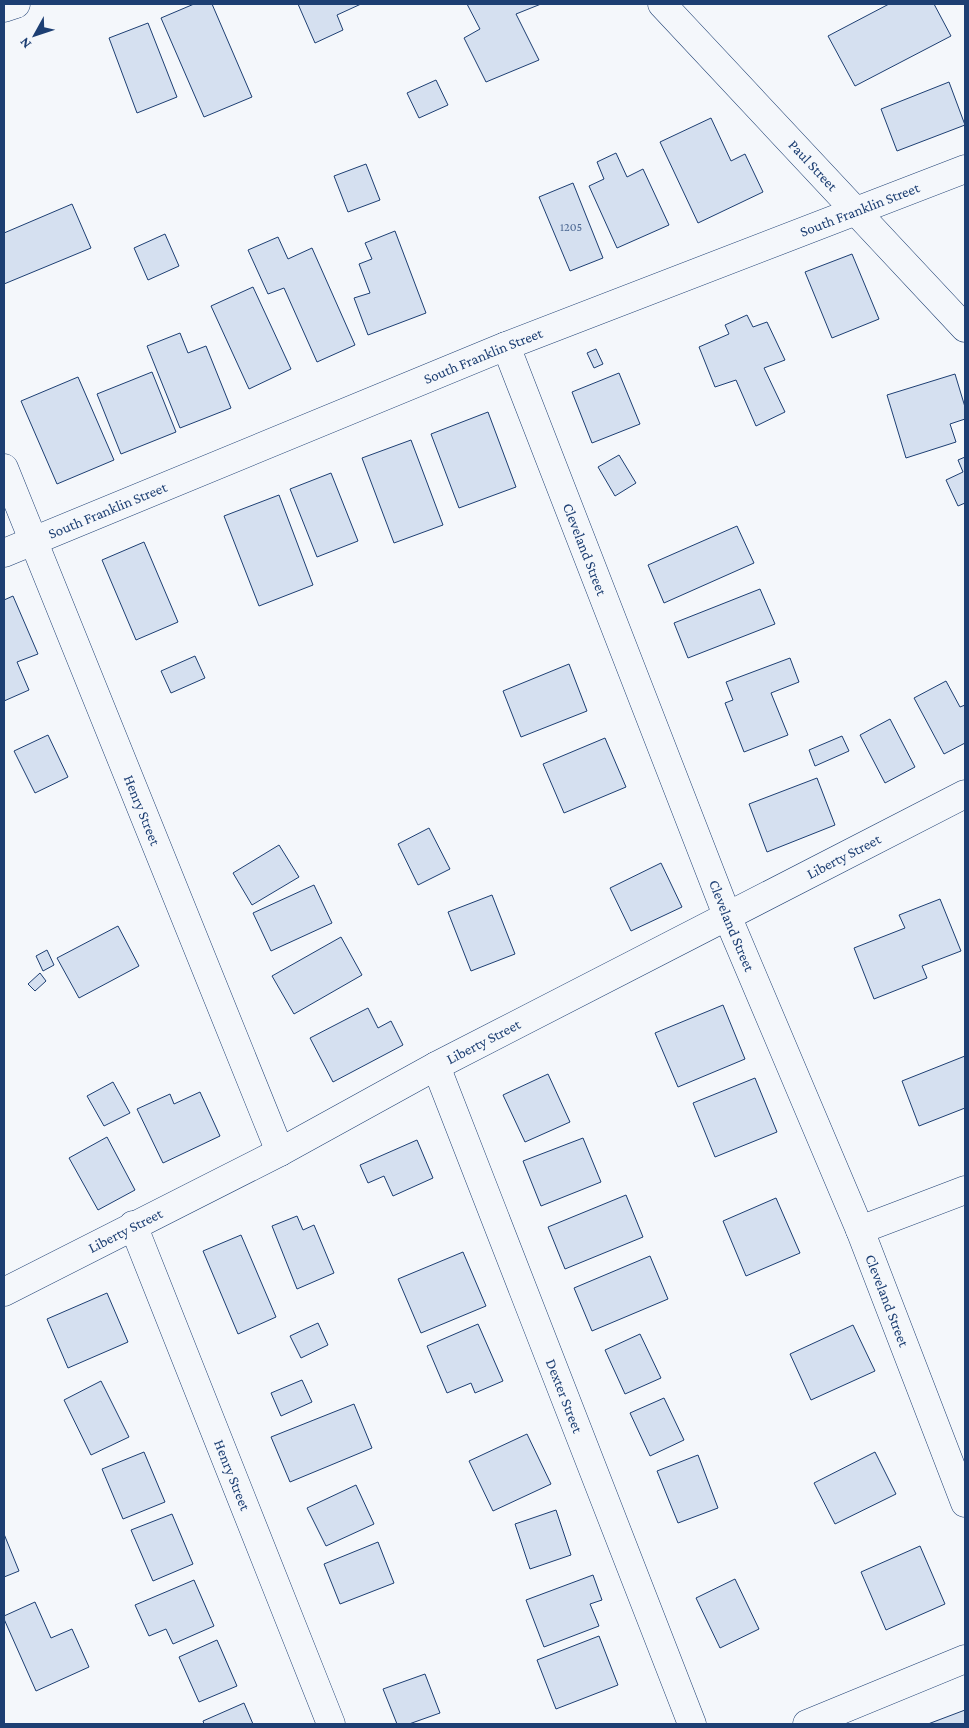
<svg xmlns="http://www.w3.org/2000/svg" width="969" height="1728" font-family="'Crimson Pro',serif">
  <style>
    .building { fill: #d5e0f0; stroke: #1d3f73 }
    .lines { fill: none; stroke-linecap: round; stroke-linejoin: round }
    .minor-casing { stroke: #1d3f73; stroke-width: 29 }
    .major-casing { stroke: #1d3f73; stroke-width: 29 }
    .minor { stroke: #f4f7fb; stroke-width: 28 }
    .major { stroke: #f4f7fb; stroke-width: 28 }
    .labels { text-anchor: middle; stroke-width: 4; stroke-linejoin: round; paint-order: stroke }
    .number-label { font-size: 12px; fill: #4b6792 }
    .street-label { font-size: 15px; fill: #1d3f73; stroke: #f4f7fb }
  </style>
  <rect width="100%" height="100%" fill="#f4f7fb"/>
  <path class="building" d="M 194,4 L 212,4 L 252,97 L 204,117 L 161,18 Z
    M 298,4 L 361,4 L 337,15 L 343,30 L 315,43 Z
    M 467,4 L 541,4 L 516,14 L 539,60 L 486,82 L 464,38 L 480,29 Z
    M 889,4 L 934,4 L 951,36 L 855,86 L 828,36 Z
    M 148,23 L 177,97 L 137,113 L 109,38 Z
    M 436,80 L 448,105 L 419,118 L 407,93 Z
    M 949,82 L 965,125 L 897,151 L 881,109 Z
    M 711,118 L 731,161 L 745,154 L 763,192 L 698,223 L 660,142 Z
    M 616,153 L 627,177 L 643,169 L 669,225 L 617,248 L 589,186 L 604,179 L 597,162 Z
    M 366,164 L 380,200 L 348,212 L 334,176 Z
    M 573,183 L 603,258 L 570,271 L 539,197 Z
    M 72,204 L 91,248 L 4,284 L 4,233 Z
    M 395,231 L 426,313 L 368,335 L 354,298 L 370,293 L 359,264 L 372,259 L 365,243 Z
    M 165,234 L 179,266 L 148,280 L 134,248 Z
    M 278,237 L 288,259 L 312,248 L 355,345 L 317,362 L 284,288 L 268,294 L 248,250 Z
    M 852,254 L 879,319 L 832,338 L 805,272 Z
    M 253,287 L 291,369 L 249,389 L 211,306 Z
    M 747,315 L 753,327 L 767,322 L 785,360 L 764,368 L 785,412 L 756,426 L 736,380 L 715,387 L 699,347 L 729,334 L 725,325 Z
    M 180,333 L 188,353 L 206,346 L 231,408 L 180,428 L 147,346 Z
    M 596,349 L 603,364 L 594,368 L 587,353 Z
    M 152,372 L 176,432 L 121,454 L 97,394 Z
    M 619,373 L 640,424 L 592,443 L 572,392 Z
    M 955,374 L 965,407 L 965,419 L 950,424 L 956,442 L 906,458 L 887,395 Z
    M 78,377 L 114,460 L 57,484 L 21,401 Z
    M 488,412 L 516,487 L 459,508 L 431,434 Z
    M 411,440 L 443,525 L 394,543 L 362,458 Z
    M 619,455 L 636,483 L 615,496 L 598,467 Z
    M 965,457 L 965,503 L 958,506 L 946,480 L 963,472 L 958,460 Z
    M 331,473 L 358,541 L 317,557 L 290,489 Z
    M 279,495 L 313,585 L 259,606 L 224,516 Z
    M 737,526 L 754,563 L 664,603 L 648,565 Z
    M 144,542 L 178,622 L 136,640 L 102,560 Z
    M 760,589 L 775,624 L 688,658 L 674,623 Z
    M 13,596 L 38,654 L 17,662 L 29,690 L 4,701 L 4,600 Z
    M 195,656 L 205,678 L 171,693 L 161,671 Z
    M 790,658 L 799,682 L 771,693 L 788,735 L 744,752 L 725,703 L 733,700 L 726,682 Z
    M 569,664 L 587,711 L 521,737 L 503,691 Z
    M 946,681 L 960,707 L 965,705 L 965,743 L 944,754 L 914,698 Z
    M 890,719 L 915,767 L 885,783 L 860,735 Z
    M 48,735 L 68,777 L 35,793 L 14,751 Z
    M 842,736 L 849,751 L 815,766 L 809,750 Z
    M 605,738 L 626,787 L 564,813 L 543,764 Z
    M 817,778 L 835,825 L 767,852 L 749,804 Z
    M 429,828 L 450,869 L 418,885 L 398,844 Z
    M 279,845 L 299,877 L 252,905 L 233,873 Z
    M 661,863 L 682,907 L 631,931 L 610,888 Z
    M 314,885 L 332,923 L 271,951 L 253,913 Z
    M 492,895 L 515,954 L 471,971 L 448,912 Z
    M 940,899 L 961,951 L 922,966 L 927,978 L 874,999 L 854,948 L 905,928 L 899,915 Z
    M 118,926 L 139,966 L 79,998 L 57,958 Z
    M 341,937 L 362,975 L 294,1014 L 272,976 Z
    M 47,950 L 54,965 L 43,971 L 36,956 Z
    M 40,973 L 46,981 L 35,991 L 28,984 Z
    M 723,1005 L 745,1059 L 678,1087 L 655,1033 Z
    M 368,1008 L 378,1028 L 391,1021 L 403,1045 L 333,1082 L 310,1038 Z
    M 965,1056 L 965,1108 L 919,1126 L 902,1081 Z
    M 548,1074 L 570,1122 L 525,1142 L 503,1095 Z
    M 755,1078 L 777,1132 L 715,1157 L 693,1103 Z
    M 113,1082 L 130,1113 L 104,1126 L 87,1096 Z
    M 200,1092 L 220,1136 L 163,1163 L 137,1109 L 170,1094 L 174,1104 Z
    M 107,1137 L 135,1190 L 98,1210 L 69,1158 Z
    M 583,1138 L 601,1182 L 541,1206 L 523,1161 Z
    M 417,1140 L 433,1178 L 393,1196 L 384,1176 L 368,1183 L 360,1165 Z
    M 626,1195 L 643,1237 L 565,1269 L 548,1227 Z
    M 776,1198 L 800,1253 L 746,1276 L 723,1221 Z
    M 297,1216 L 303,1230 L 314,1225 L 334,1273 L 297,1289 L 272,1226 Z
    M 241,1235 L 276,1317 L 238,1334 L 203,1251 Z
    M 463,1252 L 486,1306 L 421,1333 L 398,1279 Z
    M 650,1256 L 668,1299 L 592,1331 L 574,1288 Z
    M 107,1293 L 128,1342 L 68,1368 L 47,1319 Z
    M 318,1323 L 328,1345 L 301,1358 L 290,1336 Z
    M 478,1324 L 503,1381 L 475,1393 L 471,1383 L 447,1393 L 427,1346 Z
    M 853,1325 L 875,1371 L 811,1400 L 790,1354 Z
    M 640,1334 L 661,1378 L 625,1394 L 605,1350 Z
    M 302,1380 L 312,1402 L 281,1416 L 271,1393 Z
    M 101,1381 L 129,1437 L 91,1455 L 64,1400 Z
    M 664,1398 L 684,1440 L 650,1456 L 630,1413 Z
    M 354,1404 L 372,1448 L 290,1482 L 271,1437 Z
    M 527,1434 L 551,1484 L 493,1511 L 469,1461 Z
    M 144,1452 L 165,1502 L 123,1519 L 102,1469 Z
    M 875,1452 L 896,1494 L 835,1524 L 814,1483 Z
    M 698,1455 L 718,1508 L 678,1523 L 657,1471 Z
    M 356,1485 L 374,1524 L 326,1546 L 307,1508 Z
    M 556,1510 L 571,1555 L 530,1569 L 515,1524 Z
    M 172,1514 L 193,1564 L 153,1581 L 131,1530 Z
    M 4,1534 L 19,1571 L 4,1577 Z
    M 378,1542 L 394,1583 L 340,1604 L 324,1564 Z
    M 920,1546 L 945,1604 L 886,1630 L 861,1572 Z
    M 593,1575 L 602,1600 L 590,1604 L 599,1626 L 544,1647 L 526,1600 Z
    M 735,1579 L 759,1629 L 720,1648 L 696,1598 Z
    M 194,1580 L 214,1626 L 173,1644 L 166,1629 L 149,1636 L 135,1605 Z
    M 35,1602 L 51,1638 L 72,1629 L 89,1667 L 36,1691 L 4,1619 L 4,1616 Z
    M 599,1636 L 618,1685 L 556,1709 L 537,1660 Z
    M 217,1640 L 237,1686 L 199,1702 L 179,1657 Z
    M 425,1674 L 440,1713 L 409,1724 L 397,1724 L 383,1689 Z
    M 244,1703 L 253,1724 L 204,1724 L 203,1721 Z
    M 965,1710 L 965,1724 L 928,1724 Z"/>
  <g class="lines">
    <defs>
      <g id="minor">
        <path id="s1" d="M 662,4 L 965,328"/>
        <path id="s2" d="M 506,346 L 728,918 L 860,1230 L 965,1503"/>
        <path id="s3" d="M 4,468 L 280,1152"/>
        <path id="s4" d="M 4,553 L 506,346 L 965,169"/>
        <path id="s5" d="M 436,1066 L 692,1724"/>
        <path id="s6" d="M 133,1225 L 331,1724"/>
        <path d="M 860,1230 L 965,1190"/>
        <path id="s7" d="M 4,1292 L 280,1152 L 436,1066 L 965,794"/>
        <path d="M 807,1724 L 965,1659"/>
      </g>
      <path id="major" d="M 4,8 L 16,4"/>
    </defs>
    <use href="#minor" class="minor-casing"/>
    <use href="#major" class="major-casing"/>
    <use href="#minor" class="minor"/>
    <use href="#major" class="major"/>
  </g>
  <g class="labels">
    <g class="number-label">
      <text x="571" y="231">1205</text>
    </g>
    <g class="street-label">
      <text dy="5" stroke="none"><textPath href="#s1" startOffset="221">Paul Street</textPath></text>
      <text dy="5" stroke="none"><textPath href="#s4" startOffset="922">South Franklin Street</textPath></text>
      <text dy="5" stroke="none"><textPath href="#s4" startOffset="518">South Franklin Street</textPath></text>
      <text dy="5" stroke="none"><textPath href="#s4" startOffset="112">South Franklin Street</textPath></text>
      <text dy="5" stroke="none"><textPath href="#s2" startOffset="218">Cleveland Street</textPath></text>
      <text dy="5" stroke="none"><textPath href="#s3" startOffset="369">Henry Street</textPath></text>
      <text dy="5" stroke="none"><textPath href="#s7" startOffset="946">Liberty Street</textPath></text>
      <text dy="5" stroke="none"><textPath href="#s2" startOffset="622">Cleveland Street</textPath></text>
      <text dy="5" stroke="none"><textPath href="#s7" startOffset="541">Liberty Street</textPath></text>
      <text dy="5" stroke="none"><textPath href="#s7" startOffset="136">Liberty Street</textPath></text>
      <text dy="5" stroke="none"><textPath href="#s2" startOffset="1028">Cleveland Street</textPath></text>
      <text dy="5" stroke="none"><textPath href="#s5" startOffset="354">Dexter Street</textPath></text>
      <text dy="5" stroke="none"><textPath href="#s6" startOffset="269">Henry Street</textPath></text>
    </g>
  </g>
  <rect width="969" height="1728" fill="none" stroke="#1d3f73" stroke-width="10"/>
  <g transform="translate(35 35) rotate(230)" stroke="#f4f7fb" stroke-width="4" paint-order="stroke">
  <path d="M0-4L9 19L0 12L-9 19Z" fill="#1d3f73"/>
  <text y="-8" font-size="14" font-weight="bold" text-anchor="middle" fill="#1d3f73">N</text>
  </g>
</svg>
